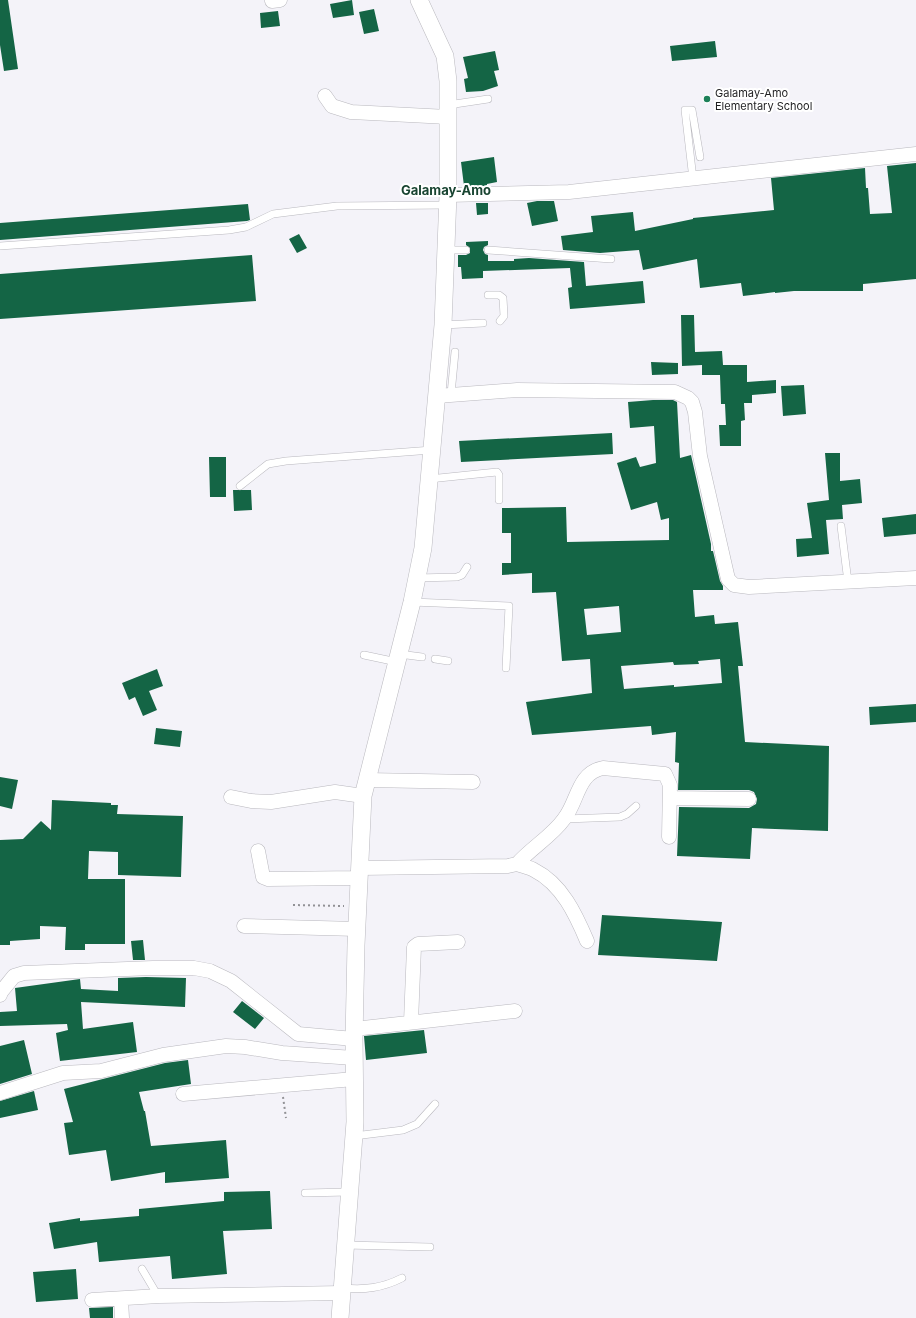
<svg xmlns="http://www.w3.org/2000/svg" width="916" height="1318" font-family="Inter,sans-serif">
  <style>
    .building { fill: #146545; fill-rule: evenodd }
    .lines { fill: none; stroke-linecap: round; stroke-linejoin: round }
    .service-casing { stroke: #b9b8be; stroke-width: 8 }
    .minor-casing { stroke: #b9b8be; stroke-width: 15 }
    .tertiary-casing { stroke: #b9b8be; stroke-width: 18 }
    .path { stroke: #919195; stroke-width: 2; stroke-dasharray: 2 3; stroke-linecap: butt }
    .service { stroke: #fff; stroke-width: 7 }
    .minor { stroke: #fff; stroke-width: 14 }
    .tertiary { stroke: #fff; stroke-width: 17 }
    .poi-dot { fill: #1d8059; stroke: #fff; stroke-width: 1.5 }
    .labels { text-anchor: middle; stroke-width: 4; stroke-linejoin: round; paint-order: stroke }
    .poi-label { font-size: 11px; fill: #1f1f21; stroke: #fff; text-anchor: start }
    .quarter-label { font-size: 13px; font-weight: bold; fill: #184431; stroke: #fff }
  </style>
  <rect width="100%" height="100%" fill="#f4f3f9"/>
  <path class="building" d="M 0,0 L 8,0 L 18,69 L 4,71 L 0,45 Z
    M 352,0 L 354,15 L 333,18 L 330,4 Z
    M 374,9 L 379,31 L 364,34 L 359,12 Z
    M 278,11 L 280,26 L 261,28 L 260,13 Z
    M 715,41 L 717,57 L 672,61 L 670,46 Z
    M 495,51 L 499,70 L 494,71 L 498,86 L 483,91 L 466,92 L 464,79 L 468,78 L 463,57 Z
    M 494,157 L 497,182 L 487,184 L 487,186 L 464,186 L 461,162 Z
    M 916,163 L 916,279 L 863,284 L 863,291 L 794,291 L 775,293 L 775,292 L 743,296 L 741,283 L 700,288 L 697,259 L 643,270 L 639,250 L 600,253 L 563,250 L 561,236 L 593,232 L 591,216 L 633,212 L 635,231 L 693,219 L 693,218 L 774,210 L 771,178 L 865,168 L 866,188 L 868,188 L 870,214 L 892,213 L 887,166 Z
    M 537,201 L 554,201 L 558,221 L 532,226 L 527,203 Z
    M 476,203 L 488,203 L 488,214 L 477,215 Z
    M 248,204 L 250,220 L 247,221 L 0,240 L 0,223 Z
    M 299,234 L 307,248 L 297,253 L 289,239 Z
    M 488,241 L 488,245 L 484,247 L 483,250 L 485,254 L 488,255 L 488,261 L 514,261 L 514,259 L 529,258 L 584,262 L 586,286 L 643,281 L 645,303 L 570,309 L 568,288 L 572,287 L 570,268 L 483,271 L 483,278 L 462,279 L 461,267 L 458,267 L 458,255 L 466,255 L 470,253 L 470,248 L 466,245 L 466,242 Z
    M 252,255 L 256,301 L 0,319 L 0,274 Z
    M 681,315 L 694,315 L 695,352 L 722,351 L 723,365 L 747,365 L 747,382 L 776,380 L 776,393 L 752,395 L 752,403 L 744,403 L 745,420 L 741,421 L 741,446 L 720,446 L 719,425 L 726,425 L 725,404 L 721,404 L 720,375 L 702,375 L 702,365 L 682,366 Z
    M 651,362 L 678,363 L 678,374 L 652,375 Z
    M 804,385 L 806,414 L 783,416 L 781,386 Z
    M 653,400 L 673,400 L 677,402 L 680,458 L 691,455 L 711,544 L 711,551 L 713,551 L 720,581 L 723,586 L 723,590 L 693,590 L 695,617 L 714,615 L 715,624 L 738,622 L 743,666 L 738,666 L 745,742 L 829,746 L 828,831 L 752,828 L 750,859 L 677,856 L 679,807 L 749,808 L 756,804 L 757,799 L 754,792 L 749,790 L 678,790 L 679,763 L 675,762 L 676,732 L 652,735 L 651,726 L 532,735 L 526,702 L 592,693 L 590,659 L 562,661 L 556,592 L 532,593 L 532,573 L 502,575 L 502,563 L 511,563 L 511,533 L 502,533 L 502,508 L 566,507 L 567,542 L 669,540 L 669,518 L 661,520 L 657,502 L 631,510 L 617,463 L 636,457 L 640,467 L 656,463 L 654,426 L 630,428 L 628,402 ZM 619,606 L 621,632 L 587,635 L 584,609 ZM 720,659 L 722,683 L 674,687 L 674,685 L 624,689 L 621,666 L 673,662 L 674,665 L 699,664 L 698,661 Z
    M 612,433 L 613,454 L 461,462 L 459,441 Z
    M 825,453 L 840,453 L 840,481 L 860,479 L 862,503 L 842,505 L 843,519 L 826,520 L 829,554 L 797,557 L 796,539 L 812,538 L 807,503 L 829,500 Z
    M 209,457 L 226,457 L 226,497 L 210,497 Z
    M 233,490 L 251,490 L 252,510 L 234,511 Z
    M 916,514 L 916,534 L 884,537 L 882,518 Z
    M 157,669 L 163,686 L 149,691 L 157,710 L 143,716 L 135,697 L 129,700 L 122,683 Z
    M 916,704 L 916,722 L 870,725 L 869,707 Z
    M 156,728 L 182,731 L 180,747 L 154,744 Z
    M 0,777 L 18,780 L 12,809 L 0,806 Z
    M 52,800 L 111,803 L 111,805 L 118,805 L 117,814 L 183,816 L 181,877 L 118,875 L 118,852 L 89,851 L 88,879 L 125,879 L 125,944 L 85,944 L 85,950 L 65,950 L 66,927 L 40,926 L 40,939 L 10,941 L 10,945 L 0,945 L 0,840 L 23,839 L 41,821 L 51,830 Z
    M 602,915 L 722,922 L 717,961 L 598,955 Z
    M 143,940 L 145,960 L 133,960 L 131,941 Z
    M 146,977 L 186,978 L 185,1007 L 81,1002 L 83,1029 L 133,1022 L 137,1052 L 60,1061 L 56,1033 L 68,1030 L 67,1024 L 0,1026 L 0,1012 L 17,1011 L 15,988 L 80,979 L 81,989 L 118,991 L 118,978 Z
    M 242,1001 L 264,1018 L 255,1029 L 233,1012 Z
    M 424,1030 L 427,1053 L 366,1060 L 364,1036 Z
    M 24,1040 L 32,1074 L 0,1084 L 0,1046 Z
    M 188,1060 L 191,1084 L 139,1092 L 144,1111 L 145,1111 L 151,1146 L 226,1140 L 229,1178 L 165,1183 L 165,1172 L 111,1181 L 106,1150 L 69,1155 L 64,1123 L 73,1122 L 64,1089 L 165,1063 Z
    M 34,1091 L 38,1110 L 0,1118 L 0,1101 Z
    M 270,1191 L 272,1229 L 223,1231 L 227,1274 L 172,1279 L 170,1256 L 99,1262 L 97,1242 L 54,1249 L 49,1223 L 80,1218 L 80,1221 L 139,1216 L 139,1209 L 224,1201 L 224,1192 Z
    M 76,1269 L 78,1299 L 36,1302 L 33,1272 Z
    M 113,1307 L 113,1318 L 90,1318 L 89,1308 Z"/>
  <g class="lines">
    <defs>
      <path id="service" d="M 448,105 L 488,99
        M 693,179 L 685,110 L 692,110 L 700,157
        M 0,246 L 229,230 L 246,227 L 273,214 L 337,206 L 447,205
        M 446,250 L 466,250
        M 488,250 L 611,259
        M 488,295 L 499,295 L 503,298 L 504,316 L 500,321
        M 443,325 L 483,323
        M 451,394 L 455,352
        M 429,479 L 497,472 L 499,475 L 499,500
        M 240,486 L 268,464 L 286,461 L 432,450
        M 841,526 L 848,582
        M 417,578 L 457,577 L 462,575 L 467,567
        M 412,602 L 509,606 L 506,668
        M 399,654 L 422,657
        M 364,655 L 397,662
        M 435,659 L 448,661
        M 565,819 L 620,817 L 627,814 L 636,806
        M 354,1136 L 403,1130 L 417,1124 L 435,1104
        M 305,1193 L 348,1192
        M 345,1245 L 430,1247
        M 142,1269 L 158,1296
        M 343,1288 C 365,1290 382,1288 402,1278"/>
      <path id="minor" d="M 272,1 L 280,0
        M 325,96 L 332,106 L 351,112 L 448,117
        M 448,195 L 569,192 L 916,154
        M 437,396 L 517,390 L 675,392 L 688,398 L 692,402 L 695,412 L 700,456 L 728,579 L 734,585 L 749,587 L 916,578
        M 367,780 L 473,782
        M 231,797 L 251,801 L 271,802 L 335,792 L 363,796
        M 670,798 L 749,799
        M 258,851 L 263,877 L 268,879 L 359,878
        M 517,864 C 522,866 529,867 534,870 C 562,884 576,915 587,941
        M 360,868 L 508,866 L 517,864 C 531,848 552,836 564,819 C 578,802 577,773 603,768 L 665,774 L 670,785 L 669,837
        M 244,926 L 357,929
        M 0,995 L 1,992 L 14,976 L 24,973 L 153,968 L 194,968 L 210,971 L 231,981 L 298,1034 L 354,1039
        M 411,1022 L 414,947 L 418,944 L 458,942
        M 354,1029 L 515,1011
        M 0,1093 L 63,1073 L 101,1071 L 163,1055 L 226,1046 L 245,1047 L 282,1053 L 354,1058
        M 183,1094 L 354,1079
        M 121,1299 L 122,1318
        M 92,1300 L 159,1296 L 342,1293"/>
      <path id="tertiary" d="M 340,1318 L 355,1122 L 354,1039 L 356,945 L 363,796 L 412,602 L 423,548 L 443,325 L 448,195 L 448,81 L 445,56 L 419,0"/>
    </defs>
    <use href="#service" class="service-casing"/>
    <use href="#minor" class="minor-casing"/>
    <use href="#tertiary" class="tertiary-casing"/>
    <path class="path" d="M 293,905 L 344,906
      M 283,1097 L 286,1118"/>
    <use href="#service" class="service"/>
    <use href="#minor" class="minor"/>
    <use href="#tertiary" class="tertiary"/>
  </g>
  <circle class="poi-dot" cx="707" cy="99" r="4"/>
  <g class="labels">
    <g class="poi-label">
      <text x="715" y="97">Galamay-Amo<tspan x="715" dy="13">Elementary School</tspan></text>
    </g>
    <g class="quarter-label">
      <text x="446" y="195">Galamay-Amo</text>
    </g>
  </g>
</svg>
